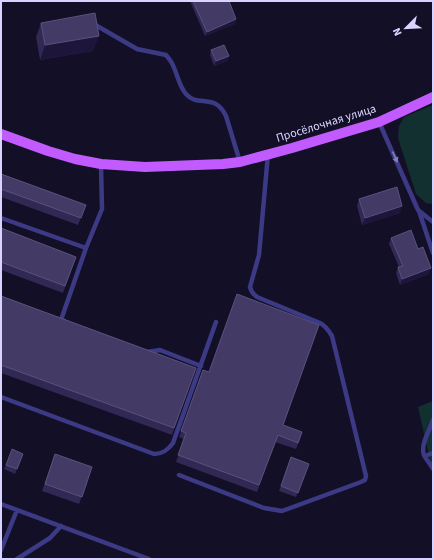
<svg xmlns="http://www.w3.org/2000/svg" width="434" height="560" font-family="'Source Sans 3',sans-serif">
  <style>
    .green { fill: #12302f }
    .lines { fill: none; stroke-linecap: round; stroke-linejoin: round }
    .lane { stroke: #3d3a85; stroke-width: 4.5 }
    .primary { stroke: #c25bff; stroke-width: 10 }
    .wall { fill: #312854 }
    .shaded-wall { fill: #1d163a }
    .building { fill: #433a66; stroke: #5a527e }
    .oneway { fill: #837fbc }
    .labels { text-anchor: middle; stroke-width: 3; stroke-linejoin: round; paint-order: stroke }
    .street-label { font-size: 12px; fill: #d9d4ff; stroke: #130f26 }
  </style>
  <rect width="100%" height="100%" fill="#130f26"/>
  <path class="green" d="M 433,105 L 433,204 L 426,203 L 416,194 L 398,138 L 399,126 L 404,117 Z
    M 433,401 L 433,473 L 418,407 Z"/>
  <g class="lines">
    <path class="lane" d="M 92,23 L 137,49 L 166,55 L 170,60 C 177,70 178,85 186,94 C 198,108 214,92 226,116 L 240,162
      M 379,122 L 418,210 L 433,222
      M 419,211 L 433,253
      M 1,218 L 86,248 L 61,320 L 64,321
      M 86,248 L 102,209 L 101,165
      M 147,352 L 160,350 L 201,366
      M 1,397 L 154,454 C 163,454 168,450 173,443 L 216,322
      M 433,420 C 430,430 420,445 424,455 C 426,460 431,464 433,469
      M 425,456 L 433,453
      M 179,475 L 264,508 L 282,511 L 361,482 L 365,480 L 366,476 L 332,336 C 329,331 326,326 320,323 L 257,297 C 253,294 251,292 250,287 L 259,255 L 268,154
      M 1,504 L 149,559
      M 1,550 L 17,510
      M 17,559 L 50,538 L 61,526"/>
    <path class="primary" d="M 1,134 L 48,151 L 75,159 L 101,164 L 145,167 L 223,164 L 240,162 L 292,148 L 379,122 L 433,97"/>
  </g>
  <path class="wall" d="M 190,1 L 229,1 L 236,19 L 235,24 L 205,36 Z
    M 41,23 L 93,51 L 40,60 L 36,37 Z
    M 211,50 L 229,56 L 227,61 L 214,66 L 210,55 Z
    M 1,174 L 86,205 L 78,225 L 1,197 Z
    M 359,199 L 400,213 L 362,225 L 357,206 Z
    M 1,228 L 76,257 L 63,293 L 1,270 Z
    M 391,238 L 418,249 L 429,274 L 400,285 L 396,273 L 398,267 L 399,267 L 389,244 Z
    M 1,296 L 196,368 L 172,435 L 1,373 Z
    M 203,370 L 300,439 L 296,449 L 275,442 L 257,492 L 176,462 L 184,439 L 179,437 Z
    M 55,454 L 92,467 L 79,504 L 42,491 Z
    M 291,457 L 309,464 L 296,497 L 279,491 Z
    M 21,458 L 15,474 L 4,469 L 6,465 Z"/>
  <path class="shaded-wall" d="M 236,19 L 235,24 L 205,36 L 207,32 Z
    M 99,36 L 93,51 L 40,60 L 45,45 Z
    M 229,56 L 227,61 L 214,66 L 216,61 Z
    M 402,206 L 400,213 L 362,225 L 365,218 Z
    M 431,268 L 429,274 L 400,285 L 402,279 Z"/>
  <path class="building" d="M 193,1 L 229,1 L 236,19 L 207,32 Z
    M 95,13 L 99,36 L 45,45 L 41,23 Z
    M 224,45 L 229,56 L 216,61 L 211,50 Z
    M 1,174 L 86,205 L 81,218 L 1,189 Z
    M 397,187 L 402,206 L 365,218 L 359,199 Z
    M 1,228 L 76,257 L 65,286 L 1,262 Z
    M 411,230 L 418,249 L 423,247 L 431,268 L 402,279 L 398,267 L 403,266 L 391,238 Z
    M 237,294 L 319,325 L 283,425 L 302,432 L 298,443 L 278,435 L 259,485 L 178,455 L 186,433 L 181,431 L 203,370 L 209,372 Z
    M 1,296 L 196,368 L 174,428 L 1,365 Z
    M 12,449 L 23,454 L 17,469 L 6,465 Z
    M 55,454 L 92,467 L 82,497 L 45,484 Z
    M 291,457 L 309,464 L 298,493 L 281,486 Z"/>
  <defs><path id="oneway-solid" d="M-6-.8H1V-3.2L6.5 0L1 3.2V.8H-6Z"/></defs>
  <use class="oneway" href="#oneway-solid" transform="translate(395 157) rotate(66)"/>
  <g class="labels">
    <g class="street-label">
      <text transform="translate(326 123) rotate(-17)" y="4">Просёлочная улица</text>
    </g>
  </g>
  <rect width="434" height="560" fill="none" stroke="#d9d4ff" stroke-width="4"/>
  <g transform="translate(406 28) rotate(246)" stroke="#130f26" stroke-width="3" paint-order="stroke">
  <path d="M0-3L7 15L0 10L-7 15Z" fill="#d9d4ff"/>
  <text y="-6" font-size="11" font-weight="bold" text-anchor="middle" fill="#d9d4ff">N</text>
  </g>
</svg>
